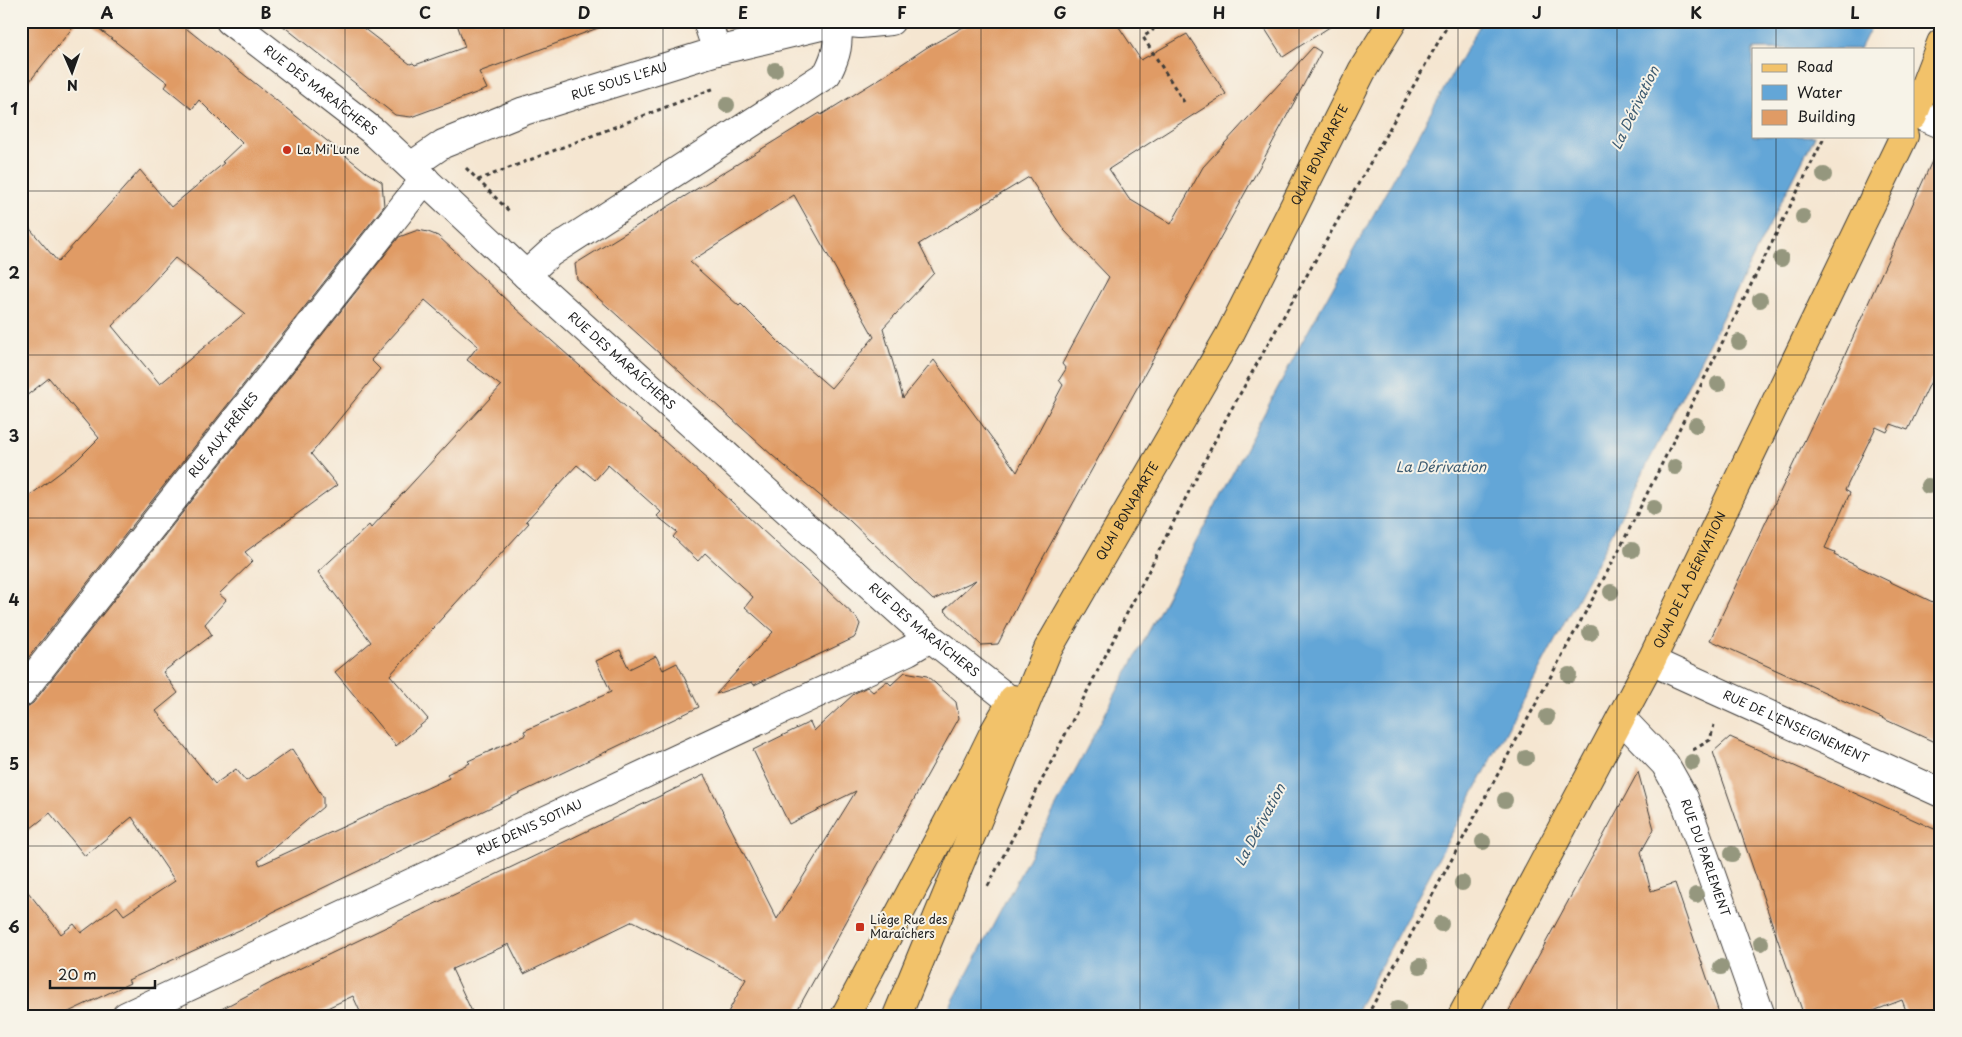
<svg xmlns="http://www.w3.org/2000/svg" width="1962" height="1037" font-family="'Playpen Sans',sans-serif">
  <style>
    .water { fill: #63a6d7; stroke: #40617a }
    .building { fill: #e09b65; fill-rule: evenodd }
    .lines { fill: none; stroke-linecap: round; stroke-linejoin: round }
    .minor-casing { stroke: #3d3a37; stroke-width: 30 }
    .major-casing { stroke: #3d3a37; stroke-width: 30 }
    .path { stroke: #3d3a37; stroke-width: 3; stroke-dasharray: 4 4; stroke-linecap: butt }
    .minor { stroke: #fff; stroke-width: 28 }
    .major { stroke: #f2c26a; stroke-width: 28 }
    .tree { fill: #95977e }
    .grid { fill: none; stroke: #1c1c1c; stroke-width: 1; stroke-opacity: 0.55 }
    .poi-dot { fill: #c8321e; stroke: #f7f3e8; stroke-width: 2 }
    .labels { text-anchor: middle; stroke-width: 4; stroke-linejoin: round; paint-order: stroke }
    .street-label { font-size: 12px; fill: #1c1c1c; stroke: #f7f3e8 }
    .poi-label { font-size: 12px; fill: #1c1c1c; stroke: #f7f3e8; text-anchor: start }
    .water-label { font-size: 14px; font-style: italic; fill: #3c5a70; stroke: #f7f3e8 }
    .neatline { fill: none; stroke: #1c1c1c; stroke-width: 2 }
    .grid-label { font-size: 16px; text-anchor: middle; font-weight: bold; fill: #1c1c1c }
  </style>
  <rect width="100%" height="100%" fill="#f7f3e8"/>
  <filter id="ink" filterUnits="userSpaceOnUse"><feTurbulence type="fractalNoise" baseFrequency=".02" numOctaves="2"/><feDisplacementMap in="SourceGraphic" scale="10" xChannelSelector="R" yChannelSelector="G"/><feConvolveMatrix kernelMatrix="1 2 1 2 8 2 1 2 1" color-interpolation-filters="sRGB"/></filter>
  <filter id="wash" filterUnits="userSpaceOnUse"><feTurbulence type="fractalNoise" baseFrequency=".0096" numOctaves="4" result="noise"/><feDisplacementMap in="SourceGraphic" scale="20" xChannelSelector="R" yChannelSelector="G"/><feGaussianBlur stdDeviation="1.12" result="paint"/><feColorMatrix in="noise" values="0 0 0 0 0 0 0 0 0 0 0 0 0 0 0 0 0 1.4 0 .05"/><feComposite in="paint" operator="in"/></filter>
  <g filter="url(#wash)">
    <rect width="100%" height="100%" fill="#f5e6d1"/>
    <path class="water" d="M 1482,21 L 1874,21 L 1860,49 L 1753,49 L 1753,136 L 1815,136 L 1603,551 L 1354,1016 L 945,1016 L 1302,342 Z"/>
    <g id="blocks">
      <path class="building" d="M 21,21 L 78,21 L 21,92 Z
        M 89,21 L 177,21 L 366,172 L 382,182 L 384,206 L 21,667 L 21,502 L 77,460 L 99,438 L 49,378 L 21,400 L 21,218 L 58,262 L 140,170 L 171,207 L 224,163 L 222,162 L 242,143 L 199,100 L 192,109 L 165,87 L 168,83 ZM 175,258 L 245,313 L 160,384 L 112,326 Z
        M 277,21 L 354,21 L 410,64 L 413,63 L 415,65 L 465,47 L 456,21 L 605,21 L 606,25 L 479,72 L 487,89 L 411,117 L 395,115 Z
        M 974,21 L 1115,21 L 1141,60 L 1187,34 L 1226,94 L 1109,169 L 1129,199 L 1171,224 L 1203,167 L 1313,47 L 1321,52 L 1260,166 L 1029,583 L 998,644 L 981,645 L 944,610 L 976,580 L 933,600 L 850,521 L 773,456 L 577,279 L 575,264 L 820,113 L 821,115 L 884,76 L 926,48 ZM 1029,177 L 1064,230 L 1109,277 L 1062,364 L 1066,369 L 1059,380 L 1063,385 L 1017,472 L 934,360 L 903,398 L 883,328 L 934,273 L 919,244 ZM 794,195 L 874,337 L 831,388 L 784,347 L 741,304 L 739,306 L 690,262 Z
        M 1260,21 L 1339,21 L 1283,57 Z
        M 1941,141 L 1941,360 L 1908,430 L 1891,424 L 1887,432 L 1876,427 L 1845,490 L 1850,493 L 1825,548 L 1835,552 L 1834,555 L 1941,606 L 1941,745 L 1710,640 L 1844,357 Z
        M 418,230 L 428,232 L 438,236 L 515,308 L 719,490 L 856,617 L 860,624 L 857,633 L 854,638 L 754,685 L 752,682 L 716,694 L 773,632 L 745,607 L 753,597 L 705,553 L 698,561 L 673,537 L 677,532 L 657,516 L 661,512 L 608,465 L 595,480 L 577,465 L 526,521 L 529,523 L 390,675 L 428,719 L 396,746 L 335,672 L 371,642 L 318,572 L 369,525 L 371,528 L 501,386 L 467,360 L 478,346 L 425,300 L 371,360 L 380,369 L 311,454 L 337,485 L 245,552 L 253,561 L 219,594 L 226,600 L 205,624 L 212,635 L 163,672 L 178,693 L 156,711 L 215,784 L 236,769 L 246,781 L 292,749 L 323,797 L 323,807 L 258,861 L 260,865 L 449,778 L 447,774 L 470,763 L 468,761 L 526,735 L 524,731 L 611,692 L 596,661 L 620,650 L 629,669 L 656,656 L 663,670 L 677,663 L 699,707 L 273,912 L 255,923 L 128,980 L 130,983 L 60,1016 L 21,1016 L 21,883 L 61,934 L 74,924 L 81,933 L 117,906 L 124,915 L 175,881 L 132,817 L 85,856 L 50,813 L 21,836 L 21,708 L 27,707 L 33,703 L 399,237 Z
        M 905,672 L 927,676 L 956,702 L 959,718 L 794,1016 L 726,1016 L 746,979 L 633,921 L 524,974 L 509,944 L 452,969 L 474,1016 L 362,1016 L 353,996 L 310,1016 L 208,1016 L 284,976 L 704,775 L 777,919 L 856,791 L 789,824 L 753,750 L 810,722 L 814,731 L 855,693 L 867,687 L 873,692 L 887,681 L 891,685 Z
        M 1730,737 L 1941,832 L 1941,1016 L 1908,1016 L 1902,1000 L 1860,1016 L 1804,1016 L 1713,752 Z
        M 1638,772 L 1654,829 L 1641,852 L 1651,891 L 1675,883 L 1720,1016 L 1506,1016 Z"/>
    </g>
  </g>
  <g filter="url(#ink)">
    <use href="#blocks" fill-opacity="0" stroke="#3d3a37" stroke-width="1"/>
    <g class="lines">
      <defs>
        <g id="minor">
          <path id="s1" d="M 230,21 L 374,132 L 526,275 L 919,629 L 1011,701"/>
          <path d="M 707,21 L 717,51"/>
          <path d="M 1915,113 L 1941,124"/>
          <path id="s2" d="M 411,166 L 443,144 L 524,111 L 717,51 L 838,22 L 860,24 L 891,21"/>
          <path d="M 526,275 L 550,253 L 827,74 C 838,53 838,45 838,21"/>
          <path id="s3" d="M 1651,661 L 1941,793"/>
          <path id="s4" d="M 21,693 L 425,179"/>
          <path id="s5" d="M 1621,718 L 1665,764 L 1684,798 L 1761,1016"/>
          <path id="s6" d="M 126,1016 L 908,651 L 930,638"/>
        </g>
        <g id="major">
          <path d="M 1913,116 L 1941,43"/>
          <path d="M 845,1016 L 973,775 L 994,732 L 1013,699"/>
          <path id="s7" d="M 897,1016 L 1048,649 L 1229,336 L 1362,71 L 1393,21"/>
          <path id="s8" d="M 1462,1016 L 1651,661 L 1904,136"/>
        </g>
      </defs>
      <use href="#minor" class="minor-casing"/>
      <use href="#major" class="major-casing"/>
      <path class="path" d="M 1147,21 L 1153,30 L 1143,37 L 1184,102
        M 466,168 L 511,213
        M 478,180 L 715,88
        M 1693,750 L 1710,740 L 1714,725
        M 988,886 L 1227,417 L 1450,21
        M 1367,1016 L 1618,552 L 1825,136"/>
      <use href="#minor" class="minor"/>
      <use href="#major" class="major"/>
    </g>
    <g class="tree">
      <circle cx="775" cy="70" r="8"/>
      <circle cx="727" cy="105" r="8"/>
      <circle cx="1824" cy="175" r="8"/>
      <circle cx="1803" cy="217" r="8"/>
      <circle cx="1781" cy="259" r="8"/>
      <circle cx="1760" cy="300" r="8"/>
      <circle cx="1739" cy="342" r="8"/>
      <circle cx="1718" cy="384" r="8"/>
      <circle cx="1696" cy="425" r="8"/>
      <circle cx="1675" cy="467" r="8"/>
      <circle cx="1928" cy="486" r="8"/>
      <circle cx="1654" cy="508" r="8"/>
      <circle cx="1632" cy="550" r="8"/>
      <circle cx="1611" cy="592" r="8"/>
      <circle cx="1590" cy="633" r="8"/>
      <circle cx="1569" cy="675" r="8"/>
      <circle cx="1547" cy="717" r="8"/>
      <circle cx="1526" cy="758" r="8"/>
      <circle cx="1692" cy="762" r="8"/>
      <circle cx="1505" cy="800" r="8"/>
      <circle cx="1483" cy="842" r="8"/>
      <circle cx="1732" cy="854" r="8"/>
      <circle cx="1462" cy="883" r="8"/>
      <circle cx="1696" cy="895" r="8"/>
      <circle cx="1441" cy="924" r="8"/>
      <circle cx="1761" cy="943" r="8"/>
      <circle cx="1420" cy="966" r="8"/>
      <circle cx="1721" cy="967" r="8"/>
      <circle cx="1398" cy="1008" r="8"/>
    </g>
  </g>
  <path class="grid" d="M 186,21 L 186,1016M 345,21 L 345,1016M 504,21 L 504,1016M 663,21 L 663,1016M 822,21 L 822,1016M 981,21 L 981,1016M 1140,21 L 1140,1016M 1299,21 L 1299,1016M 1458,21 L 1458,1016M 1617,21 L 1617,1016M 1776,21 L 1776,49M 1776,136 L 1776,1016M 21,191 L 1941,191M 21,355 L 1941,355M 21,518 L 1941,518M 21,682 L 1941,682M 21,846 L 1941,846"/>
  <g class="poi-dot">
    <circle cx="287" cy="150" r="5"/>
    <rect x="855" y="922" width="10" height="10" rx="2.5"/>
  </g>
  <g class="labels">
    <g class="street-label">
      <text dy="4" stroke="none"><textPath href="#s2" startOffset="226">RUE SOUS L'EAU</textPath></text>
      <text dy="4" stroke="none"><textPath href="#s1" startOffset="114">RUE DES MARAÎCHERS</textPath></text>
      <text dy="4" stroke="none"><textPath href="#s7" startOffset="961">QUAI BONAPARTE</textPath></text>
      <text dy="4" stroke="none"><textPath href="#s1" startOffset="519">RUE DES MARAÎCHERS</textPath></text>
      <text dy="4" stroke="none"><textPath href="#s4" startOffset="328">RUE AUX FRÊNES</textPath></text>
      <text dy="4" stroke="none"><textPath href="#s7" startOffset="556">QUAI BONAPARTE</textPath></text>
      <text dy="4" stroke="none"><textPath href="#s8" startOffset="492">QUAI DE LA DÉRIVATION</textPath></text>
      <text dy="4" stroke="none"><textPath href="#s1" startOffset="924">RUE DES MARAÎCHERS</textPath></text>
      <text dy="4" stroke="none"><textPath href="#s3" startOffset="159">RUE DE L'ENSEIGNEMENT</textPath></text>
      <text dy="4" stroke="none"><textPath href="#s6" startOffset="445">RUE DENIS SOTIAU</textPath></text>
      <text dy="4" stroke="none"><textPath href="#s5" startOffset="166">RUE DU PARLEMENT</textPath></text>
    </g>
    <g class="poi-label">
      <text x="297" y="154">La Mi'Lune</text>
      <text x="870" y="924">Liège Rue des<tspan x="870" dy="14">Maraîchers</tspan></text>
    </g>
    <g class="water-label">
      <text transform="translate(1635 108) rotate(-64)" y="5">La Dérivation</text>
      <text x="1441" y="472">La Dérivation</text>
      <text transform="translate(1260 825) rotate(-62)" y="5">La Dérivation</text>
    </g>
  </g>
  <rect width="1962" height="1037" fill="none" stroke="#f7f3e8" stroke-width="55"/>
  <rect x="1752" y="48" width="162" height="90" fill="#f7f3e8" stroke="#9f9d96"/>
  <rect x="1762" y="64" width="25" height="8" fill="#f2c26a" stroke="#9f9d96"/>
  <text x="1797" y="72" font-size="15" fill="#1c1c1c">Road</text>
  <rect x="1762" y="85" width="25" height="15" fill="#63a6d7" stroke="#9f9d96"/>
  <text x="1797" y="98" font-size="15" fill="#1c1c1c">Water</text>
  <rect x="1762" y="110" width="25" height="15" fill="#e09b65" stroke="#9f9d96"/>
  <text x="1797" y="122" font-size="15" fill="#1c1c1c">Building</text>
  <g transform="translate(72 72) rotate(178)" stroke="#f7f3e8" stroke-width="4" paint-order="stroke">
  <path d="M0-4L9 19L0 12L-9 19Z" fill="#1c1c1c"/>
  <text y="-8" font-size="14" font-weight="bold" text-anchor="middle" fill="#1c1c1c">N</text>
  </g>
  <path d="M50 980v8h105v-8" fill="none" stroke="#1c1c1c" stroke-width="2.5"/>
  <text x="58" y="980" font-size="15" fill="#1c1c1c" stroke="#f7f3e8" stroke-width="4" paint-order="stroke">20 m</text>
  <rect x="28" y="28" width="1906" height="982" class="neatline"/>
  <g class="grid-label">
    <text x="107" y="19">A</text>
    <text x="266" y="19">B</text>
    <text x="425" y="19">C</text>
    <text x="584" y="19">D</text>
    <text x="743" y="19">E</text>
    <text x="902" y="19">F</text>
    <text x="1060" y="19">G</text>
    <text x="1219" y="19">H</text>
    <text x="1378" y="19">I</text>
    <text x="1537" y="19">J</text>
    <text x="1696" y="19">K</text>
    <text x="1855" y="19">L</text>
    <text x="14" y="115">1</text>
    <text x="14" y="279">2</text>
    <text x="14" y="442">3</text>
    <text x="14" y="606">4</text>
    <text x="14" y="770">5</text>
    <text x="14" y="933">6</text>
  </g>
</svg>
